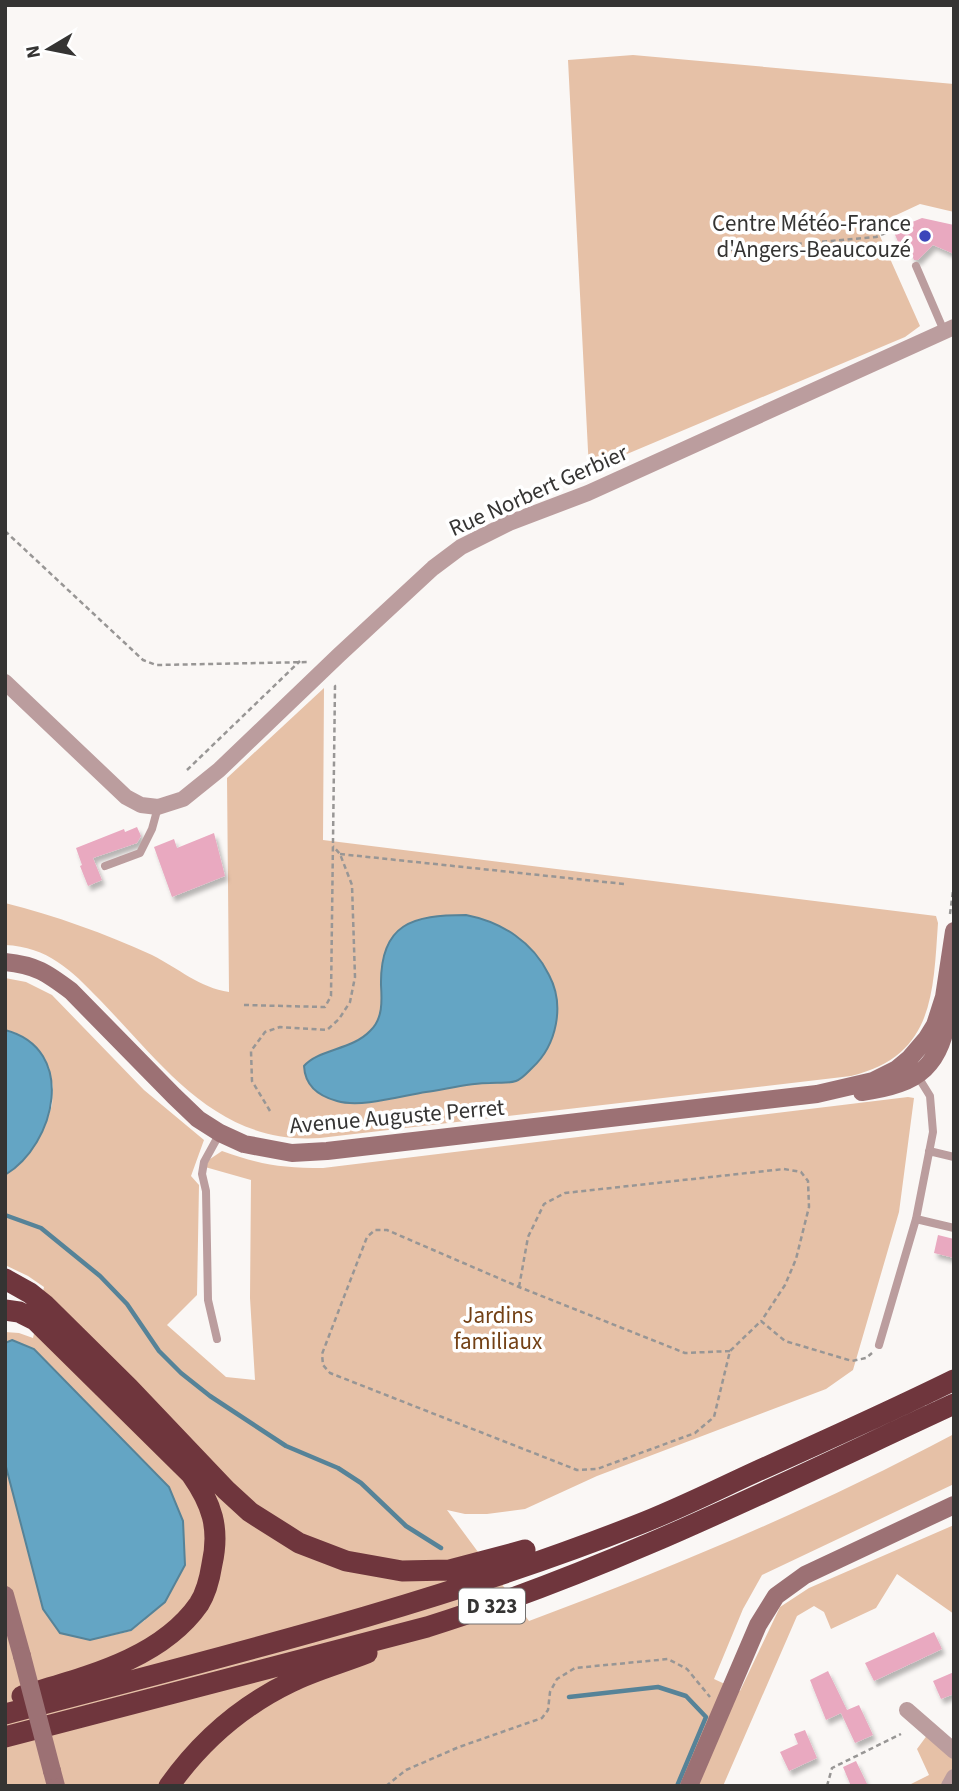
<svg xmlns="http://www.w3.org/2000/svg" width="959" height="1791" font-family="'Source Sans 3',sans-serif">
  <style>
    .green { fill: #e6c1a7 }
    .water { fill: #64a5c4; stroke: #568398; stroke-width: 2 }
    .lines { fill: none; stroke-linecap: round; stroke-linejoin: round }
    .stream { stroke: #568398; stroke-width: 4.5 }
    .building { fill: #e9a9c0; filter: url(#shadow) }
    .path { stroke: #989695; stroke-width: 2.5; stroke-dasharray: 5 3.5; stroke-linecap: butt }
    .lane { stroke: #bb9d9e; stroke-width: 8 }
    .street { stroke: #bb9d9e; stroke-width: 16 }
    .secondary { stroke: #9c7174; stroke-width: 18 }
    .highway { stroke: #6f363d; stroke-width: 21 }
    .secondary-bridge { stroke: #9c7174; stroke-width: 18 }
    .poi-dot { fill: #3c46ba; stroke: #fff; stroke-width: 2.5 }
    .labels { text-anchor: middle; stroke-width: 7; stroke-linejoin: round; paint-order: stroke }
    .shield { fill: #fff; stroke: #727170; stroke-width: 2 }
    .shield-label { font-size: 21px; font-weight: bold; fill: #353433 }
    .poi-label { font-size: 23px; fill: #353433; stroke: #fff; text-anchor: end }
    .street-label { font-size: 23px; fill: #353433; stroke: #fff }
    .park-label { font-size: 23px; fill: #734116; stroke: #fff }
  </style>
  <defs>
    <filter id="shadow"><feDropShadow dx="3" dy="5" stdDeviation="2" flood-color="#0004"/></filter>
  </defs>
  <rect width="100%" height="100%" fill="#faf7f5"/>
  <path class="green" d="M 633,55 L 954,84 L 954,212 L 920,204 L 875,225 L 920,326 L 905,337 L 589,470 L 568,60 Z
    M 324,688 L 323,840 L 936,916 L 938,923 C 933,994 934,1056 851,1076 L 320,1138 C 217,1145 164,1066 99,999 C 71,970 48,947 5,945 L 5,903 C 56,916 104,933 152,955 C 178,968 200,988 229,992 L 227,778 Z
    M 5,978 L 26,982 L 52,995 L 144,1090 L 204,1140 L 191,1176 L 199,1185 L 197,1295 L 167,1325 L 226,1377 L 255,1380 L 250,1298 L 251,1180 L 205,1167 L 210,1159 L 222,1151 C 261,1165 282,1168 323,1168 L 908,1097 L 914,1098 L 899,1212 L 853,1370 L 826,1389 L 597,1476 L 525,1509 L 487,1514 L 465,1514 L 447,1510 L 529,1621 C 674,1567 817,1507 954,1434 L 954,1484 L 762,1575 L 743,1609 L 714,1679 L 740,1691 L 780,1607 L 809,1588 L 954,1525 L 954,1614 L 897,1574 L 876,1608 L 831,1629 L 824,1612 L 814,1606 L 797,1616 L 723,1786 L 5,1786 L 5,1463 L 43,1609 L 90,1640 L 131,1631 L 145,1620 L 12,1340 L 5,1343 L 5,1332 L 19,1333 L 33,1338 L 44,1287 L 28,1276 L 5,1265 L 5,1175 L 45,1126 L 52,1105 L 53,1087 L 49,1067 L 16,1033 L 5,1030 Z
    M 928,1734 L 952,1758 L 952,1769 L 944,1786 L 907,1786 L 929,1775 L 917,1749 Z"/>
  <path class="water" d="M 466,915 C 502,922 533,942 549,975 C 565,1005 557,1045 532,1068 C 527,1073 522,1079 516,1081 C 507,1084 499,1082 490,1083 C 469,1083 447,1089 426,1092 C 401,1096 361,1108 337,1101 C 318,1096 305,1085 304,1066 C 319,1049 352,1050 370,1031 C 383,1019 382,1001 381,985 C 380,923 413,915 466,915 Z
    M 5,1030 C 78,1049 56,1144 5,1175 Z
    M 12,1340 L 34,1349 L 169,1487 L 183,1521 L 185,1565 L 165,1602 L 131,1630 L 90,1640 L 60,1633 L 43,1609 L 5,1463 L 5,1343 Z"/>
  <g class="lines">
    <path class="stream" d="M 5,1215 L 41,1228 L 100,1276 L 127,1304 L 159,1351 L 181,1373 L 210,1396 L 286,1446 L 338,1468 L 361,1483 L 406,1526 L 441,1548
      M 569,1697 L 658,1687 L 686,1696 L 706,1717 L 677,1786"/>
  </g>
  <path class="building" d="M 922,218 L 954,225 L 954,254 L 933,245 L 918,260 L 914,260 L 906,241 L 899,244 L 893,230 Z
    M 137,827 L 141,836 L 137,843 L 93,858 L 102,880 L 88,886 L 80,866 L 82,865 L 76,848 L 124,829 L 125,832 Z
    M 214,833 L 225,876 L 172,897 L 154,847 L 174,839 L 177,848 Z
    M 938,1235 L 954,1239 L 954,1258 L 934,1253 Z
    M 934,1632 L 942,1649 L 874,1681 L 865,1663 Z
    M 828,1671 L 847,1710 L 859,1705 L 873,1735 L 855,1743 L 841,1713 L 826,1720 L 810,1680 Z
    M 954,1672 L 954,1694 L 941,1699 L 933,1681 Z
    M 805,1730 L 817,1758 L 789,1771 L 780,1752 L 798,1744 L 794,1734 Z
    M 856,1761 L 868,1786 L 851,1786 L 843,1767 Z"/>
  <g class="lines">
    <path class="path" d="M 729,250 L 876,237 L 893,230
      M 5,531 L 143,660 L 156,665 L 310,662
      M 187,770 L 300,661
      M 340,854 L 624,884
      M 950,914 L 954,883
      M 244,1005 L 325,1007 L 331,996 L 335,686 L 332,683
      M 270,1111 L 252,1081 L 251,1051 L 265,1032 L 280,1027 L 327,1030 L 339,1019 L 350,1002 L 355,977 L 352,885 L 340,854 L 333,846
      M 519,1287 L 528,1237 L 544,1204 L 565,1193 L 784,1169 L 801,1172 L 808,1181 L 809,1207 L 796,1259 L 785,1285 L 762,1320
      M 730,1351 L 685,1353 L 519,1287 L 387,1230 L 375,1230 L 367,1237 L 322,1354 L 323,1365 L 330,1373 L 577,1470 L 597,1469 L 695,1433 L 714,1417 L 730,1351 L 761,1321 L 785,1341 L 852,1361 L 866,1358 L 872,1353
      M 386,1786 L 406,1770 L 459,1747 L 542,1718 L 548,1710 L 550,1692 L 557,1679 L 575,1668 L 668,1659 L 687,1669 L 710,1697
      M 827,1786 L 832,1768 L 901,1734"/>
    <path class="lane" d="M 916,266 L 944,331
      M 105,866 L 140,853 L 152,829 L 158,807
      M 929,1151 L 954,1157
      M 916,1219 L 954,1228
      M 217,1339 L 208,1300 L 206,1191 L 202,1174 L 204,1162 L 220,1133
      M 879,1345 L 916,1219 L 933,1132 L 930,1096 L 917,1075"/>
    <path class="street" d="M 5,682 L 126,797 L 141,805 L 158,807 L 183,799 L 219,770 L 339,655 L 433,568 L 461,547 L 509,523 L 588,493 L 954,327
      M 907,1710 L 954,1751
      M 949,1786 L 954,1777"/>
    <path class="secondary" d="M 5,962 C 36,965 47,973 71,991 L 174,1096 L 198,1119 L 220,1133 L 244,1144 L 292,1153 L 327,1151 L 817,1094 L 873,1081 L 897,1069 L 909,1059 L 927,1038 L 935,1025 L 944,997 L 954,931
      M 862,1092 C 920,1084 942,1066 949,1007
      M 5,1595 L 22,1656
      M 52,1771 L 56,1786
      M 689,1786 L 758,1625 L 776,1596 L 805,1575 L 954,1505"/>
    <path class="highway" d="M 5,1279 L 30,1293 L 45,1305 L 129,1388 L 226,1490 L 250,1512 L 299,1543 L 346,1561 L 402,1571 L 450,1570 L 525,1550
      M 5,1310 L 19,1312 L 35,1320 L 191,1474 C 212,1504 220,1528 212,1564 C 210,1577 206,1593 199,1604 C 160,1660 84,1677 22,1696
      M 5,1714 C 217,1658 432,1606 637,1525 C 676,1510 714,1491 753,1473 C 820,1443 887,1413 954,1380
      M 5,1737 L 427,1627 C 610,1570 781,1484 954,1404
      M 169,1786 C 201,1741 241,1706 291,1682 C 315,1670 342,1663 367,1653"/>
    <path class="secondary-bridge" d="M 22,1656 L 52,1771"/>
  </g>
  <circle class="poi-dot" cx="925" cy="236" r="7"/>
  <g class="labels">
    <rect class="shield" x="459" y="1588.5" width="66" height="35" rx="5"/>
    <g class="shield-label">
      <text x="492" y="1613">D 323</text>
    </g>
    <g class="poi-label">
      <text x="911" y="231">Centre Météo-France<tspan x="911" dy="26">d'Angers-Beaucouzé</tspan></text>
    </g>
    <g class="street-label">
      <text transform="translate(538 490) rotate(-24)" y="8">Rue Norbert Gerbier</text>
      <text transform="translate(397 1116) rotate(-5)" y="8">Avenue Auguste Perret</text>
    </g>
    <g class="park-label">
      <text x="498" y="1323">Jardins<tspan x="498" dy="26">familiaux</tspan></text>
    </g>
  </g>
  <rect width="959" height="1791" fill="none" stroke="#353433" stroke-width="14"/>
  <g transform="translate(49 49) rotate(260)" stroke="#ffffff" stroke-width="5" paint-order="stroke">
  <path d="M0-5L12 26L0 18L-12 26Z" fill="#353433"/>
  <text y="-10" font-size="19" font-weight="bold" text-anchor="middle" fill="#353433">N</text>
  </g>
</svg>
